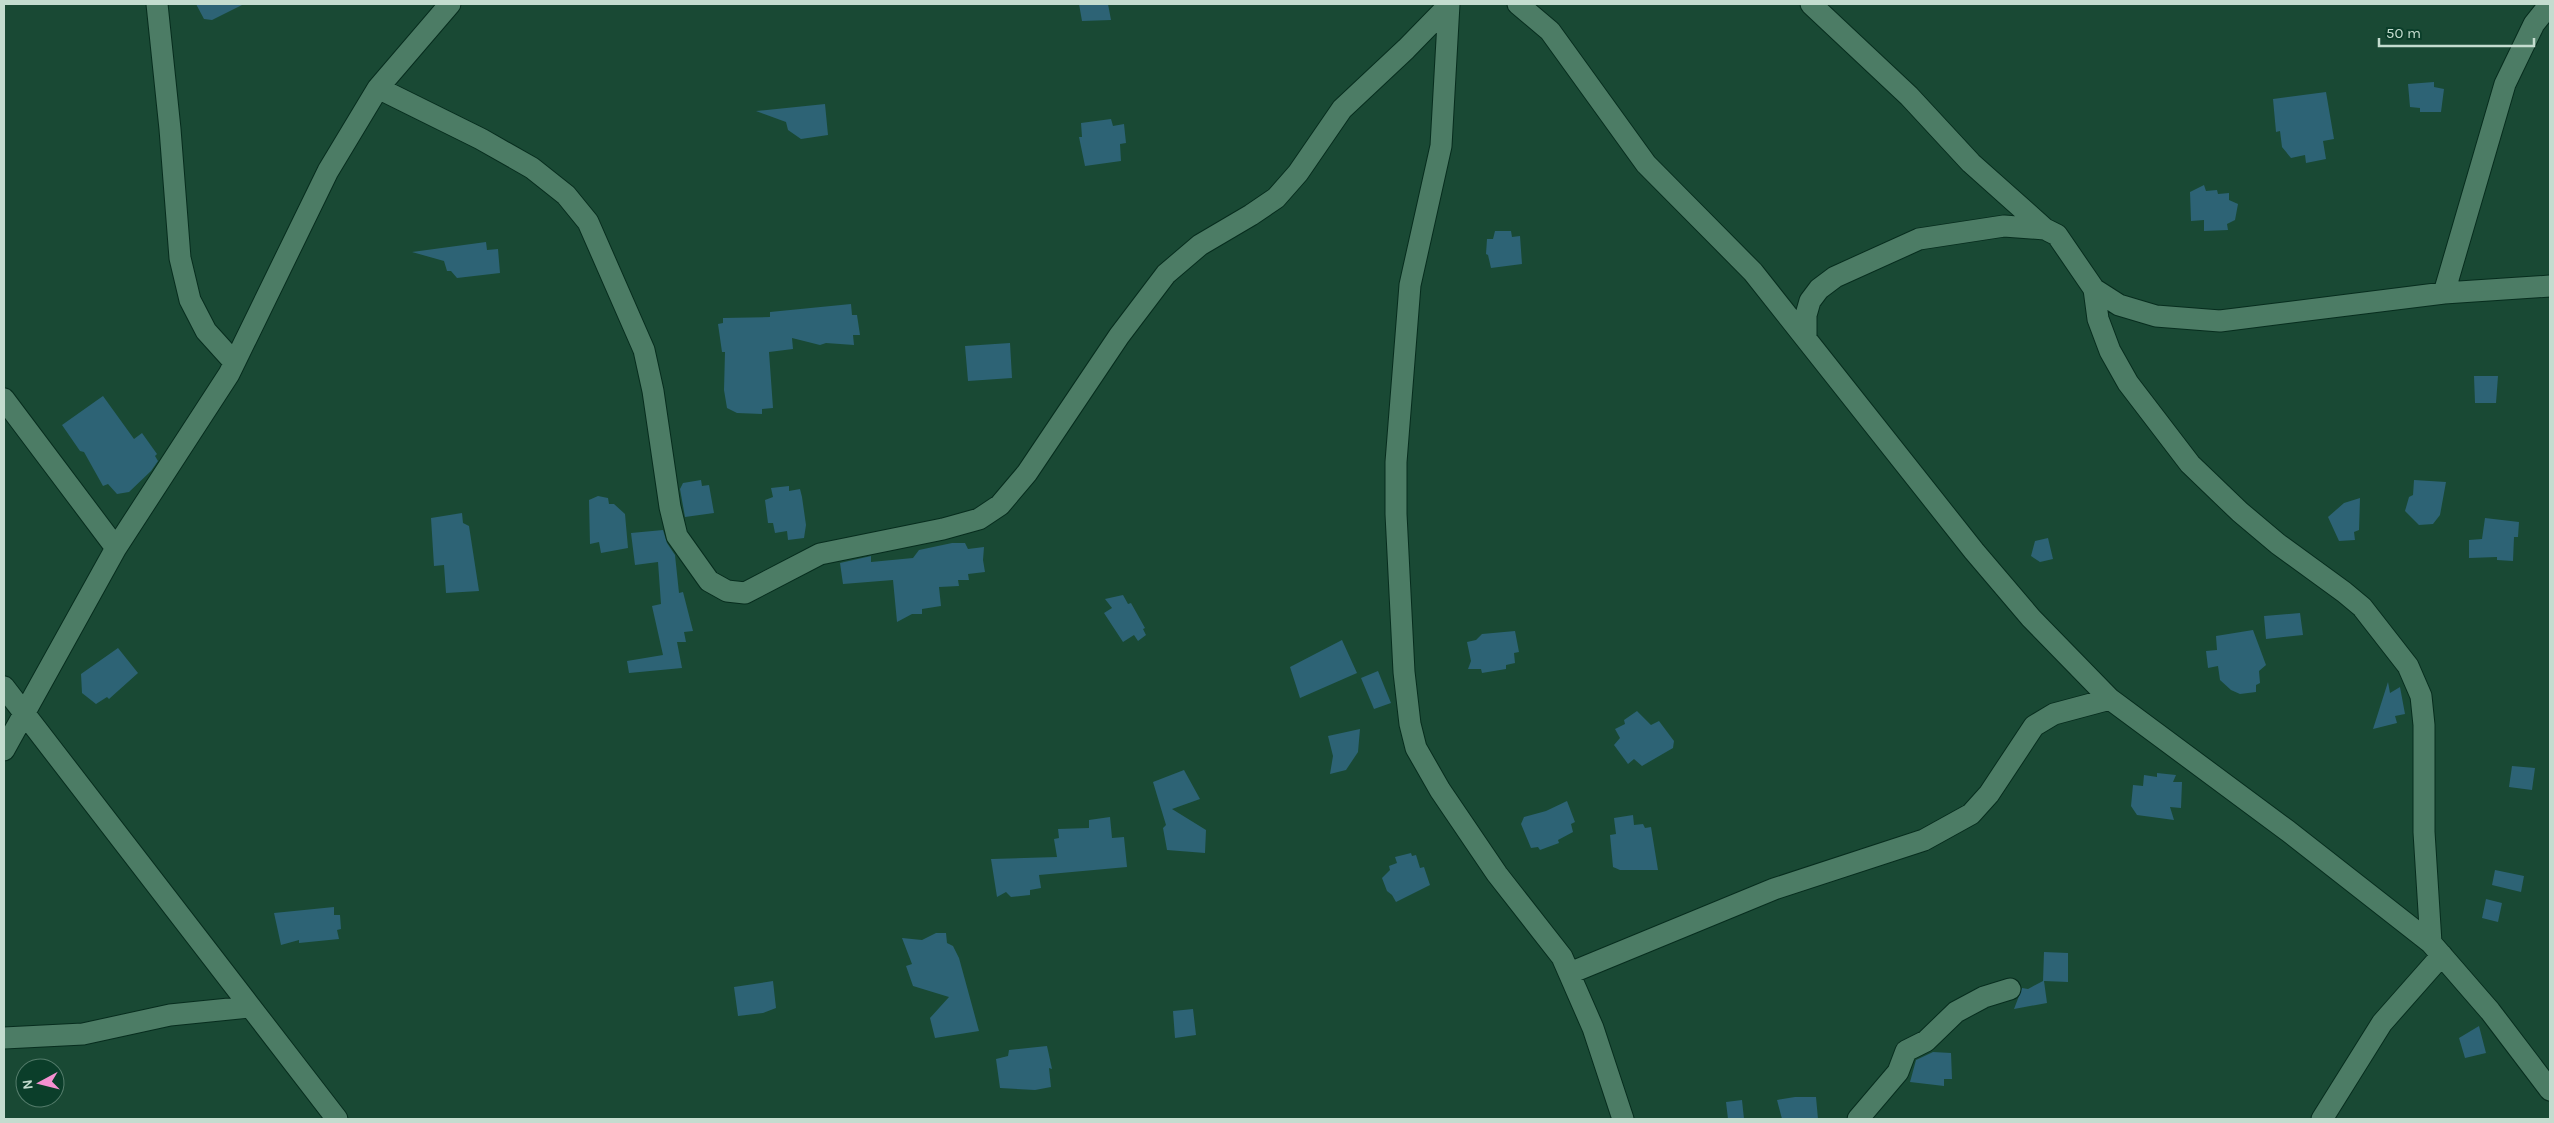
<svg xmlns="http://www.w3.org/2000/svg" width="2554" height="1123" font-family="Karla,sans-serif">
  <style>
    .building { fill: #2d6375 }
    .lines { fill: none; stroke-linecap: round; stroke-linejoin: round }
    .minor-casing { stroke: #072d1e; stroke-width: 23 }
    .minor { stroke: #4c7c65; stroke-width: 21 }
  </style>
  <rect width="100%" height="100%" fill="#194934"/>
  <path class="building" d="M 196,4 L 244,4 L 212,20 L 204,19 Z
    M 1079,4 L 1108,4 L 1111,20 L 1082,21 Z
    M 2434,82 L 2434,87 L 2444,89 L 2441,112 L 2420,112 L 2420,108 L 2410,107 L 2408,84 Z
    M 2326,92 L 2334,139 L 2323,141 L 2326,159 L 2306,163 L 2305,155 L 2291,158 L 2282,147 L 2280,131 L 2276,132 L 2273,99 Z
    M 825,104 L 828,135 L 801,139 L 788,130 L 786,122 L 756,111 Z
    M 1111,119 L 1113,126 L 1124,124 L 1126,143 L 1120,144 L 1121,161 L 1085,166 L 1079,137 L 1082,137 L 1081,123 Z
    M 2204,185 L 2206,191 L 2217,190 L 2218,194 L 2229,193 L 2229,200 L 2238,204 L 2235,220 L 2227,224 L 2228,230 L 2204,231 L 2204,220 L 2191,221 L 2190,192 Z
    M 1495,231 L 1511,231 L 1512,237 L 1520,236 L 1522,264 L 1491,268 L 1488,255 L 1486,254 L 1487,239 L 1493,239 Z
    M 486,242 L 487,250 L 498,249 L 500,273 L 457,278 L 451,271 L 447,271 L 444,261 L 412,252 Z
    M 851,304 L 852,315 L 857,315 L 860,335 L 853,335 L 854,345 L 826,343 L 820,345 L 792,338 L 793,349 L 769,352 L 773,408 L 762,409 L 762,414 L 737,413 L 727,408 L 724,390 L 725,352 L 722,352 L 718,324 L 723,323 L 723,318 L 770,317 L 770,312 Z
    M 1010,343 L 1012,378 L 968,381 L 965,346 Z
    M 2474,376 L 2498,376 L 2496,403 L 2475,403 Z
    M 103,396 L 134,439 L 142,433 L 157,454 L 155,456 L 158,461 L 151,471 L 129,492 L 117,494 L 108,484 L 103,486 L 84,452 L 80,451 L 62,425 Z
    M 701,480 L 702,486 L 709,485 L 714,513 L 685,517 L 680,489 L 683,483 Z
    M 2414,480 L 2446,482 L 2440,515 L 2433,524 L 2419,525 L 2405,511 L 2409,497 L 2413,495 Z
    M 789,486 L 789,491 L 800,489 L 802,497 L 806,525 L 804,538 L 788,540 L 787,531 L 775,533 L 773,523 L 768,523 L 765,500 L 773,497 L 771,488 Z
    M 598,496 L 608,498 L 609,504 L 614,504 L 625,514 L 628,548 L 601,553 L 599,542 L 590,544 L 589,500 Z
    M 2360,498 L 2359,530 L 2354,532 L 2355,540 L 2339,541 L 2328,517 L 2344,503 Z
    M 462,513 L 463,523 L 469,526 L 479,591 L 446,593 L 444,565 L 434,566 L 431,518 Z
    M 2485,518 L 2519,522 L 2518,537 L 2514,537 L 2513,561 L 2497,560 L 2497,557 L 2469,558 L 2469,540 L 2482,539 Z
    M 663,530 L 667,543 L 675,555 L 679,593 L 683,592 L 693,631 L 684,632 L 686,642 L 677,642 L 682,668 L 629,673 L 627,661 L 663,655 L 652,606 L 661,604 L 658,562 L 635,565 L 631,533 Z
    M 2048,538 L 2053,559 L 2040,562 L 2031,556 L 2035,541 Z
    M 952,543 L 965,543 L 968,549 L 984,547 L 983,560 L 985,572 L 968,574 L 969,580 L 958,580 L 959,586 L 939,587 L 941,606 L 922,609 L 922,614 L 912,614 L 897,622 L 893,580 L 843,584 L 840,563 L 871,556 L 871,562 L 913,558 L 919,550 Z
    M 1123,595 L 1128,604 L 1131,603 L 1145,628 L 1143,629 L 1146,635 L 1138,641 L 1134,635 L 1123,642 L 1104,613 L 1112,608 L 1105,599 Z
    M 2300,613 L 2303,635 L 2266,639 L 2264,616 Z
    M 2253,630 L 2266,665 L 2259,671 L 2260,683 L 2256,685 L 2256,692 L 2240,694 L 2231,690 L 2220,680 L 2218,666 L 2208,668 L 2206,651 L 2217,650 L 2216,636 Z
    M 1515,631 L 1519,652 L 1514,653 L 1515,663 L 1506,665 L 1506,669 L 1482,673 L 1481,669 L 1468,669 L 1471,661 L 1467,642 L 1476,640 L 1482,634 Z
    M 1342,640 L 1357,673 L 1300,698 L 1290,667 Z
    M 118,648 L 138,673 L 109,699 L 107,697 L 96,704 L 82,693 L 81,674 Z
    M 1378,671 L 1391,703 L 1374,709 L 1361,678 Z
    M 2388,682 L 2390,693 L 2400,687 L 2405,714 L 2395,716 L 2397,723 L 2373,729 Z
    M 1637,711 L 1651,725 L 1659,721 L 1674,741 L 1673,748 L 1642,766 L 1634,759 L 1628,764 L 1614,745 L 1620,738 L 1615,729 L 1625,724 L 1624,720 Z
    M 1360,729 L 1358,752 L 1346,770 L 1330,774 L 1333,756 L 1328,736 Z
    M 2512,766 L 2535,768 L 2532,790 L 2509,787 Z
    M 1184,770 L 1200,799 L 1172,809 L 1206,830 L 1205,853 L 1167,850 L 1163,828 L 1166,825 L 1153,782 Z
    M 2157,773 L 2176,775 L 2173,782 L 2182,782 L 2181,808 L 2170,807 L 2174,820 L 2137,815 L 2131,806 L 2133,785 L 2143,786 L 2144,775 L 2157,777 Z
    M 1567,801 L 1575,822 L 1571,824 L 1573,832 L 1558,840 L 1559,843 L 1540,850 L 1538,847 L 1531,848 L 1521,824 L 1524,817 L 1546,811 Z
    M 1633,815 L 1634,825 L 1643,824 L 1645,828 L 1651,827 L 1658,870 L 1620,870 L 1613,867 L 1610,835 L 1616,834 L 1614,818 Z
    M 1110,817 L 1112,838 L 1124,837 L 1127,867 L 1039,875 L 1041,888 L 1030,890 L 1030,895 L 1011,897 L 1006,892 L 997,897 L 991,859 L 1057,857 L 1054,839 L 1059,838 L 1058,829 L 1089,828 L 1089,820 Z
    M 1411,853 L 1412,856 L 1416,855 L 1420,868 L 1424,867 L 1430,885 L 1396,902 L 1392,895 L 1387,891 L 1382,878 L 1390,870 L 1389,866 L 1397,863 L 1395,857 Z
    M 2495,870 L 2524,876 L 2521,892 L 2492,885 Z
    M 2486,899 L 2502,903 L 2498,922 L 2482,918 Z
    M 334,907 L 334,915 L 340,915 L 341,929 L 337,930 L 339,939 L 299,943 L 299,940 L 281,945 L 274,913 Z
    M 936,933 L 946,933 L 947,943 L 953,946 L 959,958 L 979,1031 L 935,1038 L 930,1018 L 949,997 L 913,986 L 906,966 L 912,964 L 902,938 L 922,940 Z
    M 2044,952 L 2068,953 L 2068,982 L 2044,981 L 2047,1003 L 2014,1009 L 2022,988 L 2028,989 L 2043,981 Z
    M 773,981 L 776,1008 L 763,1013 L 738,1016 L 734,987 Z
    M 1193,1009 L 1196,1035 L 1175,1038 L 1173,1011 Z
    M 2479,1026 L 2486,1053 L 2465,1058 L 2459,1038 Z
    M 1047,1046 L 1052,1069 L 1049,1068 L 1051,1087 L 1035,1090 L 1000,1088 L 996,1059 L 1008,1056 L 1009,1050 Z
    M 1933,1052 L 1951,1053 L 1952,1079 L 1944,1079 L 1944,1086 L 1910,1082 L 1916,1060 Z
    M 1795,1097 L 1816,1097 L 1818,1119 L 1782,1119 L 1777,1100 Z
    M 1742,1100 L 1744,1119 L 1728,1119 L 1726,1102 Z"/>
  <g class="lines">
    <defs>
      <path id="minor" d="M 157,4 L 170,129 L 180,258 L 190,300 L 206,331 L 234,362
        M 1449,4 L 1441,146 L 1410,285 L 1396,462 L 1396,514 L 1404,672 L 1410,724 L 1416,748 L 1440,790 L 1497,874 L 1562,957 L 1593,1028 L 1623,1119
        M 1518,4 L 1550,31 L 1646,164 L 1753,272 L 1974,551 L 2031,618 L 2110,699 L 2288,831 L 2431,943 L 2490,1011 L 2550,1090
        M 1811,4 L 1909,96 L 1971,163 L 2045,229
        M 378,88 L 481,139 L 532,168 L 566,195 L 588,222 L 644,350 L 653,391 L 670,507 L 677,536 L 709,581 L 727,591 L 745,593 L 820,554 L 943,529 L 979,519 L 1000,505 L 1027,473 L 1119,336 L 1166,274 L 1200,245 L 1251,215 L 1276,198 L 1298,173 L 1342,109 L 1406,49 L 1449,5
        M 2094,289 L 2098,319 L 2110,351 L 2128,383 L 2190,464 L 2240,512 L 2278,544 L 2344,592 L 2362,607 L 2408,666 L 2421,696 L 2424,725 L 2424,832 L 2431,943
        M 2444,293 L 2505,84 L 2534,24 L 2550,4
        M 1806,337 L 1806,315 L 1810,301 L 1819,289 L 1835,277 L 1919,239 L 2004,226 L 2045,229 L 2057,235 L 2094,289 L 2119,305 L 2156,316 L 2220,321 L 2444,293 L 2550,286
        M 4,399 L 116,548
        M 4,687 L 337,1119
        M 4,750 L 116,548 L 229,374 L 328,171 L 378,88 L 450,4
        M 1570,973 L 1774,889 L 1924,840 L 1971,814 L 1989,794 L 2034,726 L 2054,714 L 2110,699
        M 4,1038 L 83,1034 L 170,1015 L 249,1007
        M 1858,1119 L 1898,1072 L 1906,1051 L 1926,1041 L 1956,1012 L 1984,997 L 2010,989
        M 2322,1119 L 2382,1023 L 2442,955"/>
    </defs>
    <use href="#minor" class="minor-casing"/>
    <use href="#minor" class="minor"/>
  </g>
  <rect width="2554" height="1123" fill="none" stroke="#c4dccf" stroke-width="10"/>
  <g transform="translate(40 1083) rotate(263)"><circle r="24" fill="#0b3e2a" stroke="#557d6c"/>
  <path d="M0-4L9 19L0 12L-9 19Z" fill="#f590d1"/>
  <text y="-8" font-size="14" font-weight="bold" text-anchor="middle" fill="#c4dccf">N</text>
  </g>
  <path d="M2379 38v8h155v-8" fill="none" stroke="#c4dccf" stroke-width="2.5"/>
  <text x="2386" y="38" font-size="15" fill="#c4dccf" stroke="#0b3e2a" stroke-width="4" paint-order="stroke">50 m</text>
</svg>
